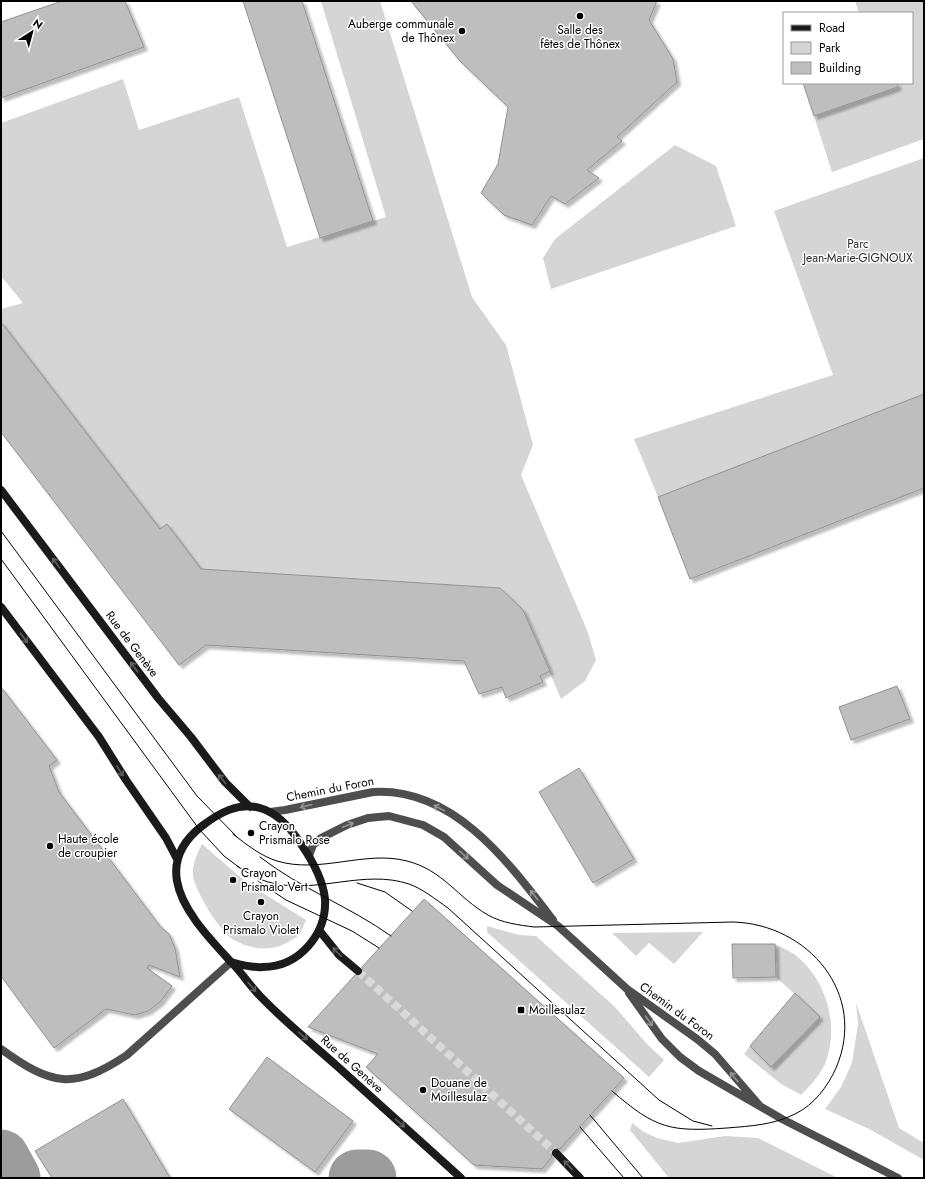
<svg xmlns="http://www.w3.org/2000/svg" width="925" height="1179" font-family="Jost,sans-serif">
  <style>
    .green { fill: #d5d5d5 }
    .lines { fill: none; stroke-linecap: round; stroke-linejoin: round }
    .river { stroke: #9c9c9c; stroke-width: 57 }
    .building { fill: #bebebe; stroke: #929292; filter: url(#shadow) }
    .secondary-tunnel { stroke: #d9d9d9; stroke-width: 8; stroke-dasharray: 8 4; stroke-linecap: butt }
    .street { stroke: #4e4e4e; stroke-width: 8 }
    .secondary { stroke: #1b1b1b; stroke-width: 8 }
    .tram { stroke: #000; stroke-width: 1 }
    .oneway { stroke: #5f5f5f }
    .oneway2 { stroke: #959595 }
    .poi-dot { fill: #000; stroke: #fff; stroke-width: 1.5 }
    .labels { text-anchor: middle; stroke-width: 3; stroke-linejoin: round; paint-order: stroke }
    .poi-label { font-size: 12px; fill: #000; stroke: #fff; text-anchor: start }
    .park-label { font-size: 12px; fill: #2c2c2c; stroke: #fff }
    .street-label { font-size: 12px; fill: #000; stroke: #fff }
  </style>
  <defs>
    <filter id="shadow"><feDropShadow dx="3.5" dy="3.5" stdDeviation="1" flood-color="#0004"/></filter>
  </defs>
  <rect width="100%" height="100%" fill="#fff"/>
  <path class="green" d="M 321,1 L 380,1 L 472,297 L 506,345 L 533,445 L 521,475 L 587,630 L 596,660 L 585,681 L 561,699 L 523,610 L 500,588 L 201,569 L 167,524 L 160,529 L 1,322 L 1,309 L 23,303 L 1,276 L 1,123 L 123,79 L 139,130 L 239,97 L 287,247 L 386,217 Z
    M 855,1 L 924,1 L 924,139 L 832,172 L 814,116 L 886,91 L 884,83 L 912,83 L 912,13 L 859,13 Z
    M 675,145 L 716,166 L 736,226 L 551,289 L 543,258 L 555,239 Z
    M 924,158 L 924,394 L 658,497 L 634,439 L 833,375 L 774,211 Z
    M 202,844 L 247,883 L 306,920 C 304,924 302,930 300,934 C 297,937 293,939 290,941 C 273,952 252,950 234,940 C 220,932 196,893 193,876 C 192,865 197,854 202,844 Z
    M 487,926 L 519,935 L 536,936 L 615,1007 L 647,1044 L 664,1060 L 649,1077 L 487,932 Z
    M 703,932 L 674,964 L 649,943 L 636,956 L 612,933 Z
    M 775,944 C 781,947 788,950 794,954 C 827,979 840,1026 825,1064 C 819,1076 810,1086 801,1095 L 781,1084 L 744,1054 L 750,1046 L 772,1067 L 820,1017 L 776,977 Z
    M 856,1003 L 899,1128 L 924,1143 L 924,1160 L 869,1129 L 825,1109 L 841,1087 L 852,1063 L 858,1024 Z
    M 632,1123 L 644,1132 L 657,1138 L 678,1143 L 725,1136 L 758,1138 L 838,1178 L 669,1178 L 630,1130 Z"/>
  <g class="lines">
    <path class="river" d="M 1,1158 L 12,1178
      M 357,1178 L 368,1178"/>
  </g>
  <path class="building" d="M 62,1 L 125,1 L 144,47 L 1,98 L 1,22 Z
    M 243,1 L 302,1 L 373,221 L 320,238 Z
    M 411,1 L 657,1 L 649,20 L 673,59 L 677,82 L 617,137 L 622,141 L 587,170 L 599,178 L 565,204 L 551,196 L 532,225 L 504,215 L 481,193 L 498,164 L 508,107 L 459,60 Z
    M 803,83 L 897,83 L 898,87 L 814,116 Z
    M 1,322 L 160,529 L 167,524 L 201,569 L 500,588 L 523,610 L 550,671 L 540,676 L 543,682 L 506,698 L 502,687 L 479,694 L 464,661 L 206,645 L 179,665 L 1,432 Z
    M 924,394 L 924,488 L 690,579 L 658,497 Z
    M 897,686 L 910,719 L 851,740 L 839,707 Z
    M 1,687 L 57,760 L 49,766 L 59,792 L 160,926 L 169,934 L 175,948 L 180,977 L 149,965 L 147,968 L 172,986 L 160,1002 L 148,1011 L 135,1015 L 106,1009 L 54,1048 L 1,976 Z
    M 579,768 L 634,859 L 593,883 L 539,792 Z
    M 424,899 L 624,1078 L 560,1149 L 555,1148 L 552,1149 L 551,1154 L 552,1157 L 542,1169 L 474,1165 L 366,1067 L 378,1054 L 308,1027 L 355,975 L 362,975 L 363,972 L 362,967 Z
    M 732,944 L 775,944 L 776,977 L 733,978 Z
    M 795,993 L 820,1017 L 771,1067 L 750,1046 Z
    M 267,1057 L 353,1121 L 315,1172 L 229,1109 Z
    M 123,1099 L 170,1178 L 52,1178 L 35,1151 Z"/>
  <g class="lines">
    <path class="secondary-tunnel" d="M 358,971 L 556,1153"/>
    <path class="street" d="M 270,812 L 285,810 L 373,792 C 454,787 509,863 553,920
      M 309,856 L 313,845 L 321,838 L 347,825 L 368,818 L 389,816 L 423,825 L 444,837 L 497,885 L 558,926 L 627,989 L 697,1039 L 715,1054 L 760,1106
      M 629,993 L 662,1039 L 680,1057 L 699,1071 L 782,1119 L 898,1178
      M 1,1049 C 51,1085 73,1091 127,1055 L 231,962"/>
    <path class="secondary" d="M 1,490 L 158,698 L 191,737 L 225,782 L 250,807
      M 1,607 L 99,737 L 126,780 L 166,838 L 177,859
      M 319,930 L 339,955 L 358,971
      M 231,962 C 242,965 252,968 263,967 C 299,967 327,934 325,899 C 323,879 312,860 301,844 C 292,830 278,813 260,808 C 238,802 219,813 202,826 C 184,840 173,858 177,881 C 182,911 212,941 232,963 C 242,973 250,986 260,996 C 284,1021 311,1043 337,1066 C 378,1103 420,1141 461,1178
      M 556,1153 L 580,1178"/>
    <path class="tram" d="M 1,531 L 197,796 L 238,838
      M 1,559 L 199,829 L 224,856 L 240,868
      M 233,834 C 247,845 261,856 277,861 C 320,874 365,850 407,861 C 443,870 458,898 488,915 C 502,923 519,925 534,927 L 733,922 C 808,924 868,994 836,1068 C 828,1086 814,1105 795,1114 C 773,1125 751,1126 727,1128 C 670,1132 656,1129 612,1091
      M 260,857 C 301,889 349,906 391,936
      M 237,866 C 248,873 259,880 272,883 C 317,894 364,869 409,884 C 423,889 435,899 448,908 L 659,1100 L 693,1121 L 712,1126
      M 258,881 L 286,900 L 352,931 L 379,948
      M 357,883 L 385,892 L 412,911
      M 590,1115 L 643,1178
      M 580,1127 L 624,1178"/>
  </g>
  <defs><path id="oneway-shaft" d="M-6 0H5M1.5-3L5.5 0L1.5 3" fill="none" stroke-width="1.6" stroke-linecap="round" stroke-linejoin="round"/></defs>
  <g class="oneway">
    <use href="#oneway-shaft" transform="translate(56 563) rotate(-127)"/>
    <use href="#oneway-shaft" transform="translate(24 638) rotate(53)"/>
    <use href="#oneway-shaft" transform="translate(134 667) rotate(-127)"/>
    <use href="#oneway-shaft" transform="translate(120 771) rotate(58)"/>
    <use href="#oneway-shaft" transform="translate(222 779) rotate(-129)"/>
    <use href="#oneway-shaft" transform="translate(337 952) rotate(-135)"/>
    <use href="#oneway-shaft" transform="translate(252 987) rotate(50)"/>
    <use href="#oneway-shaft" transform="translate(303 1036) rotate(42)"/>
    <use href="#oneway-shaft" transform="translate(400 1123) rotate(42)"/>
    <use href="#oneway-shaft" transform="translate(568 1165) rotate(-133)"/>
  </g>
  <g class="oneway2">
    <use href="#oneway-shaft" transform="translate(306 806) rotate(166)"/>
    <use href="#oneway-shaft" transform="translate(439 808) rotate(-153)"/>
    <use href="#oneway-shaft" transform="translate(348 825) rotate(-22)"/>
    <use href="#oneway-shaft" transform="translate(464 855) rotate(42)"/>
    <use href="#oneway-shaft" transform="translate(534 895) rotate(-128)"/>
    <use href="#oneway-shaft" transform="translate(649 1021) rotate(55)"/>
    <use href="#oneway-shaft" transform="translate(734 1077) rotate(-131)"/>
  </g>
  <g class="poi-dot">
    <circle cx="580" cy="16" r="4"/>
    <circle cx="462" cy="31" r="4"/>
    <circle cx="251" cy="833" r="4"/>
    <circle cx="50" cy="846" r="4"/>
    <circle cx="233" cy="880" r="4"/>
    <circle cx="261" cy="902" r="4"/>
    <rect x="517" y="1006" width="8" height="8" rx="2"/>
    <circle cx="423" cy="1090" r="4"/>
  </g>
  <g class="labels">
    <g class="poi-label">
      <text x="454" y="28" text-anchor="end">Auberge communale<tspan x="454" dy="14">de Thônex</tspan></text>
      <text x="580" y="34" text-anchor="middle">Salle des<tspan x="580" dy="14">fêtes de Thônex</tspan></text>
      <text x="259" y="830">Crayon<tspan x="259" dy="14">Prismalo Rose</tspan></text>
      <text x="58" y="843">Haute école<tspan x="58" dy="14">de croupier</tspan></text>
      <text x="241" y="877">Crayon<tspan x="241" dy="14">Prismalo Vert</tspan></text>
      <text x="261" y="920" text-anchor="middle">Crayon<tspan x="261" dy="14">Prismalo Violet</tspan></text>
      <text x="529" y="1014">Moillesulaz</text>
      <text x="431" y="1087">Douane de<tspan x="431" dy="14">Moillesulaz</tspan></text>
    </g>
    <g class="park-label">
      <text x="858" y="248">Parc<tspan x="858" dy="14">Jean-Marie-GIGNOUX</tspan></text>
    </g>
    <g class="street-label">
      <text transform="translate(132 644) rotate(53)" y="4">Rue de Genève</text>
      <text transform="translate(330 789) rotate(-11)" y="4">Chemin du Foron</text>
      <text transform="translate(677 1011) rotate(36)" y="4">Chemin du Foron</text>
      <text transform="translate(352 1064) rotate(42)" y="4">Rue de Genève</text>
    </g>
  </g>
  <rect width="925" height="1179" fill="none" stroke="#000000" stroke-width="4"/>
  <rect x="783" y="12" width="130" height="72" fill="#ffffff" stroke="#999999"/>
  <rect x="791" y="25" width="20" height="6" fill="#1b1b1b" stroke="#999999"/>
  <text x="819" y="32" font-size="12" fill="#000000">Road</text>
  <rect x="791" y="42" width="20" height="12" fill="#d5d5d5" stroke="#999999"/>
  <text x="819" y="52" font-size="12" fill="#000000">Park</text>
  <rect x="791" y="62" width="20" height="12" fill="#bebebe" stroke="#999999"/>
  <text x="819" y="72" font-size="12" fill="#000000">Building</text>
  <g transform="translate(32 32) rotate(36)" stroke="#ffffff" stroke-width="3" paint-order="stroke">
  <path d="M0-3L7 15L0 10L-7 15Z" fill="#000000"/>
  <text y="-6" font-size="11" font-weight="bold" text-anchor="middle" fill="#000000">N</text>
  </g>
</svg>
